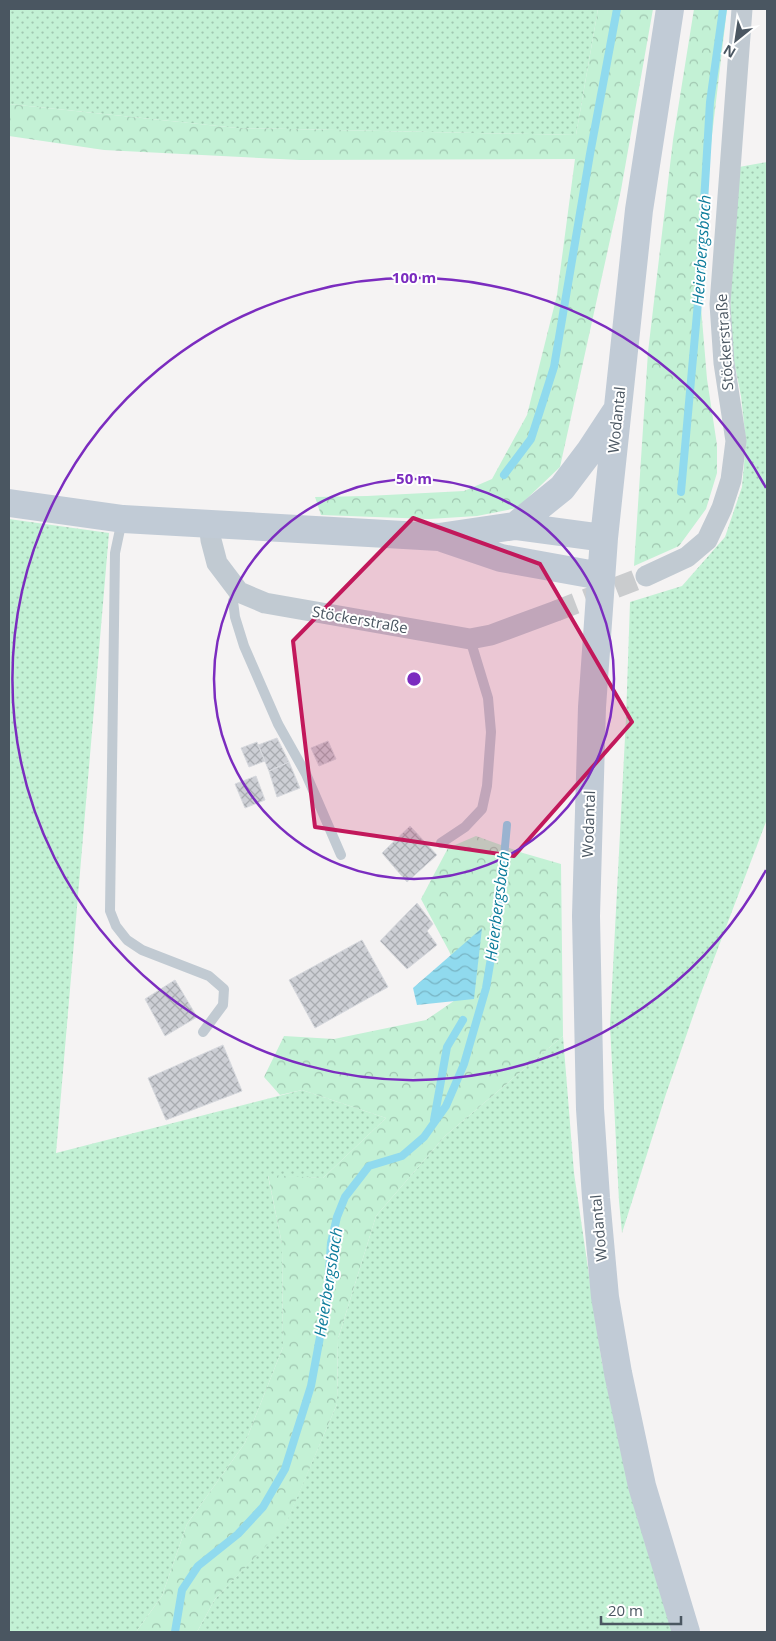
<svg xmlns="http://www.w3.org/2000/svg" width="776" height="1641" font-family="'Open Sans',sans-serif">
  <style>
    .grass { fill: url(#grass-dots) }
    .forest { fill: url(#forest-crowns) }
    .water { fill: url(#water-waves) }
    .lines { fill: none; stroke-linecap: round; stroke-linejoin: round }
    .stream { stroke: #90daee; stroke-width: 8 }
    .building { fill: url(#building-cross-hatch); stroke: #d7d9de }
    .street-tunnel { stroke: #caccce; stroke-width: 21; stroke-dasharray: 21 11; stroke-linecap: butt }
    .lane { stroke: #c1cad2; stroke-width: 10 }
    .street { stroke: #c1cad2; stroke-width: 21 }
    .secondary { stroke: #c1cbd6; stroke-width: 28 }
    .marked { fill: #c2185b; fill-opacity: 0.2; stroke: #c2185b; stroke-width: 4; stroke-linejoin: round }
    .ring { fill: none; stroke: #7b2cbf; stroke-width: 2.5 }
    .labels { text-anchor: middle; stroke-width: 4; stroke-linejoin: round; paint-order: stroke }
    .street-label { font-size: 15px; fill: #4a5661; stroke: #fff }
    .water-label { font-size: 16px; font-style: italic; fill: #0c7c9b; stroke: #fff }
    .centre { fill: #7b2cbf; stroke: #fff; stroke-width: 2.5 }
    .ring-label { font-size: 15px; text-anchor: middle; font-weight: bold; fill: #7b2cbf; stroke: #fff; stroke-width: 4; stroke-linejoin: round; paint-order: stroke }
  </style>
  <defs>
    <pattern id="grass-dots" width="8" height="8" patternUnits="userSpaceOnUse" patternTransform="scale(1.25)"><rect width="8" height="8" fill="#c3f1d5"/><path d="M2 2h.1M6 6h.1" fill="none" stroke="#a0c6b0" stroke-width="1.8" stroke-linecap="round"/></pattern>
    <pattern id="forest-crowns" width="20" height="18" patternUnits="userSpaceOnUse" patternTransform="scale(1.25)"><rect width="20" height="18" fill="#c3f1d5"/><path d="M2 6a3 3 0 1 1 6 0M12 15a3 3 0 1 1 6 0" fill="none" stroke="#a0c6b0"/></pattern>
    <pattern id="water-waves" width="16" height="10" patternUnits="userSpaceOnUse" patternTransform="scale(1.25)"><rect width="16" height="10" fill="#90daee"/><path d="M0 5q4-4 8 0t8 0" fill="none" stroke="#78b4c4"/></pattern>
    <pattern id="building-cross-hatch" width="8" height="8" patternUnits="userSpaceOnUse" patternTransform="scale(1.25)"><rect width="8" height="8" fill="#cdcfd5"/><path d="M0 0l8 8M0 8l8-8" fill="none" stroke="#a8abb0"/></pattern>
  </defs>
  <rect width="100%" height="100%" fill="#f5f3f3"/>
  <path class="grass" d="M 9,9 L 598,9 L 576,135 L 237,128 L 9,104 Z
    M 767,162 L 767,819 L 701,993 L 666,1094 L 622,1233 L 619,1201 L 610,1025 L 626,718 L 630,602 L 682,586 L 725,537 L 742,487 L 746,442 L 741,396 L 731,346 L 730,266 L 739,167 Z
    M 9,519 L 109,533 L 56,1153 L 302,1090 L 386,1118 L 323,1178 L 268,1176 L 282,1244 L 283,1347 L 245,1443 L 187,1524 L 162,1596 L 136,1632 L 9,1632 Z
    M 563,1036 L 574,1173 L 602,1363 L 673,1632 L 197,1632 L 215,1599 L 285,1525 L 337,1404 L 338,1339 L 376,1216 L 445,1136 Z"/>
  <path class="forest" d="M 598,9 L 653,9 L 621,190 L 560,467 L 517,508 L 477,516 L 429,519 L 321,515 L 315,497 L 367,496 L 464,491 L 492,479 L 527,415 L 557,295 L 575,159 L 300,160 L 104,150 L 9,136 L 9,104 L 237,128 L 576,135 Z
    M 694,9 L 727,9 L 712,135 L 698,271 L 707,379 L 717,445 L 717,473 L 706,509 L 679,546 L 634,566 L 648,352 L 673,140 Z
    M 476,836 L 523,853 L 561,864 L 563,1036 L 445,1136 L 376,1216 L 338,1339 L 337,1404 L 285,1526 L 215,1599 L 197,1632 L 136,1632 L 162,1596 L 187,1524 L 245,1443 L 283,1347 L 282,1244 L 268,1175 L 323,1178 L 386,1118 L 302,1090 L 280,1095 L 264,1077 L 284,1036 L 334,1039 L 426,1020 L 467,992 L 449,951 L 421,899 L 448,848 Z"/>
  <path class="water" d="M 482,928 L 474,999 L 417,1005 L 413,988 Z"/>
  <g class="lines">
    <path class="stream" d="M 504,475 L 531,439 L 554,367 L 590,154 L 617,9
      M 681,492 L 698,302 L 710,102 L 723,9
      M 434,1120 L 447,1047 L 463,1020
      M 175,1632 L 182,1590 L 198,1566 L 238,1534 L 263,1507 L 285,1469 L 311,1386 L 327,1299 L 331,1243 L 337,1217 L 345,1197 L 369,1166 L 402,1156 L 424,1137 L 446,1106 L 464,1064 L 486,988 L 499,910 L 507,825"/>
  </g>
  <path class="building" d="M 277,738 L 289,762 L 269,771 L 258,745 Z
    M 328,741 L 336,759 L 319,766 L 311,748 Z
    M 257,742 L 265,761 L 249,767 L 241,748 Z
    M 289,762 L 300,788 L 277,797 L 269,771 Z
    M 256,776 L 265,800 L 245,808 L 235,784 Z
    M 410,826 L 437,855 L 407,882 L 382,853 Z
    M 417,903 L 433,924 L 427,931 L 437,945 L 407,969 L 380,941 Z
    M 362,940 L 388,987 L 315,1028 L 289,980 Z
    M 175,980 L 197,1017 L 165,1036 L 145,999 Z
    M 223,1045 L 242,1091 L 166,1120 L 148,1078 Z"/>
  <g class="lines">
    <path class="street-tunnel" d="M 556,611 L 646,576"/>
    <path class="lane" d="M 122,520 L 115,553 L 110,911 L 116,926 L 127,940 L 142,950 L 209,976 L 224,989 L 223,1005 L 203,1032
      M 239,592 L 233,601 L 235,617 L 244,646 L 278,724 L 306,774 L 341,855
      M 441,843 L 465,827 L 482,809 L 487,786 L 491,732 L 488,698 L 470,639"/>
    <path class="street" d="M 209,523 L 211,540 L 217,563 L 239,592 L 265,603 L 470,639 L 491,635 L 556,611
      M 646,576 L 687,557 L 707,540 L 722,508 L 731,480 L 736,441 L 724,363 L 720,304 L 742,9"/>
    <path class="secondary" d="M 670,9 L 639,210 L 604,538 L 592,707 L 586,916 L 590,1109 L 596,1198 L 605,1297 L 618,1373 L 642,1486 L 686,1632
      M 9,503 L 123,519 L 439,537 L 515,526 L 604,538
      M 515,526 L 562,488 L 590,451 L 615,413
      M 445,539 L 501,558 L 601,576"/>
  </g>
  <path class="marked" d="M 413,518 L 540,564 L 632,722 L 514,856 L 315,827 L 293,641 Z"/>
  <g class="ring">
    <circle cx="414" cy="679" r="200"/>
    <path d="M766 870A401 401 0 1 1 766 488"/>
  </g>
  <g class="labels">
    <g class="street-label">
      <text transform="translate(725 342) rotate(-94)" y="5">Stöckerstraße</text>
      <text transform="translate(617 420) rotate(-84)" y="5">Wodantal</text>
      <text transform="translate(360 620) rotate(10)" y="5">Stöckerstraße</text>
      <text transform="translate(589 824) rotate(-88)" y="5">Wodantal</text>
      <text transform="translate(599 1228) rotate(-95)" y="5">Wodantal</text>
    </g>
    <g class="water-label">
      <text transform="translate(701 250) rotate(-86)" y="6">Heierbergsbach</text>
      <text transform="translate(497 906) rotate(-83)" y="6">Heierbergsbach</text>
      <text transform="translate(328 1282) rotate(-81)" y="6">Heierbergsbach</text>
    </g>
  </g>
  <circle cx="414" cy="679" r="8" class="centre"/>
  <g class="ring-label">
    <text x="414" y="283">100 m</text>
    <text x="414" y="484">50 m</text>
  </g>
  <rect width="776" height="1641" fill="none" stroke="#4a5661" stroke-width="20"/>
  <g transform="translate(736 40) rotate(210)" stroke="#ffffff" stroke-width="4" paint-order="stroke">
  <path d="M0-4L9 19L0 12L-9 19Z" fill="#4a5661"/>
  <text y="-8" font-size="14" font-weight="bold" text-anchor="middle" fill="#4a5661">N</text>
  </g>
  <path d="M601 1616v8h80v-8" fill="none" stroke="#4a5661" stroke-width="2.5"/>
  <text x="608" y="1616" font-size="15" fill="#4a5661" stroke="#ffffff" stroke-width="4" paint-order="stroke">20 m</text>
</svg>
